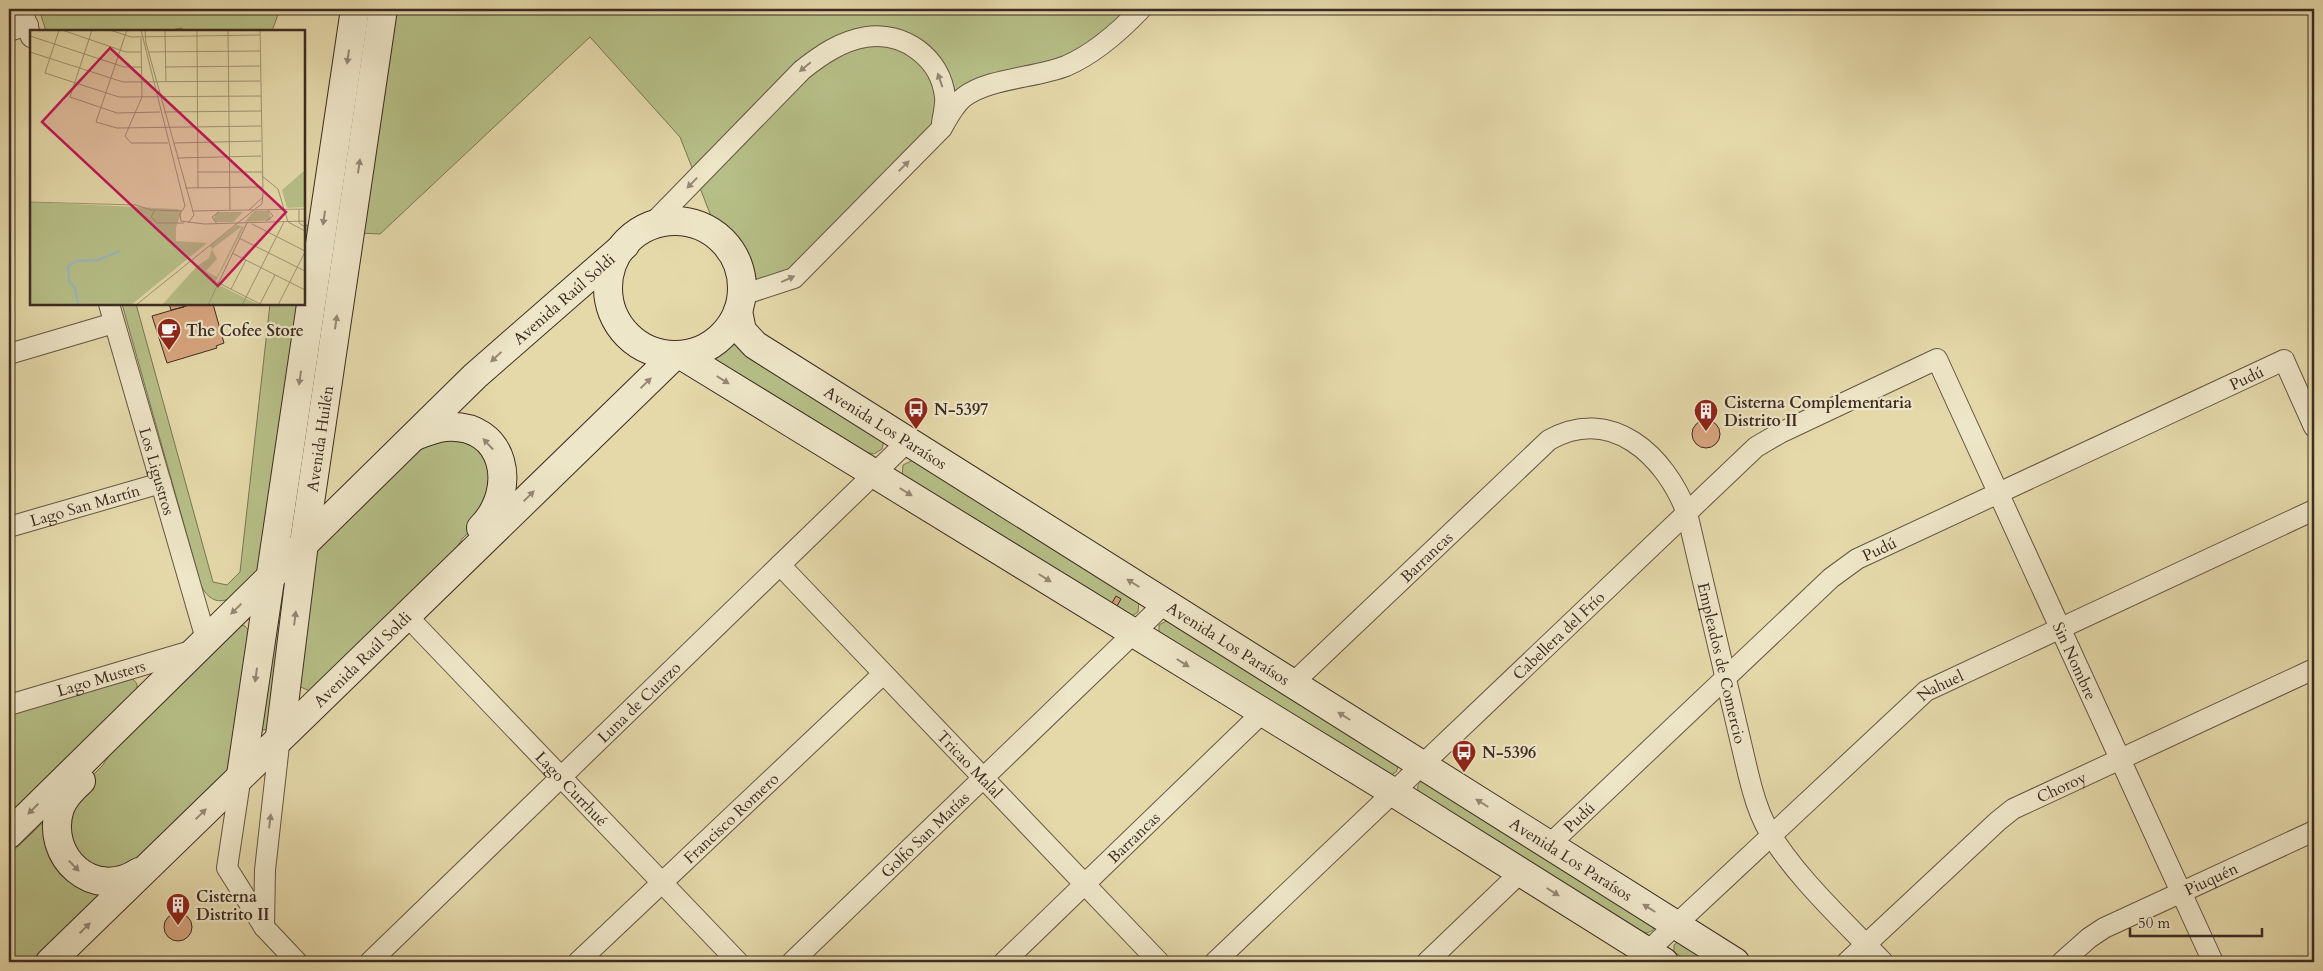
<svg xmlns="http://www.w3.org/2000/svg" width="2323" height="971" font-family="Cardo,serif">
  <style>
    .green { fill: #b6bf87; stroke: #797555 }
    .building { fill: #d7a47d; stroke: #3c2b23 }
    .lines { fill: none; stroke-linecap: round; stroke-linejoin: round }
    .minor-casing { stroke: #665645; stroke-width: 22 }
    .secondary-casing { stroke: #3c2b23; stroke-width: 30 }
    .minor { stroke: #eee6c8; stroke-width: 20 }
    .secondary { stroke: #eee6c8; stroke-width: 28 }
    .oneway { fill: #958876 }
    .labels { text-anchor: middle; stroke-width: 4.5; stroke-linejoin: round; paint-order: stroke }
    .street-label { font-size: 16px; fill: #3c2b23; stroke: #eee6c8 }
    .poi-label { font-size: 16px; font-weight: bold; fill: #3c2b23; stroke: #eee6c8; text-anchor: start }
    .inset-river { fill: none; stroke: #9cb7b5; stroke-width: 2.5 }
    .inset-road { fill: none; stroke: #a19374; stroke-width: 1 }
    .view { fill: #c2185b; fill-opacity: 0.15; stroke: #c2185b; stroke-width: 2.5 }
    .inset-edge { fill: none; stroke: #3c2b23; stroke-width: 2.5 }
  </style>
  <rect width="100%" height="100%" fill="#e5d9aa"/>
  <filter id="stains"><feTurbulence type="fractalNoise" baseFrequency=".004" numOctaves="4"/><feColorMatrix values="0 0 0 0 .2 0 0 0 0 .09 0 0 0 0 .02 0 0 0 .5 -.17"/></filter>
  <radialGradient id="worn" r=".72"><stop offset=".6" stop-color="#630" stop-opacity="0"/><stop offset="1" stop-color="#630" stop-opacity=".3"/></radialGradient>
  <path class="green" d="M 39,9 L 280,9 L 272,31 L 182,31 L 182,28 L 166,31 L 46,31 Z
    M 392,9 L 1141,9 L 1090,52 L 979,90 L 794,278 L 742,295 L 680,137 L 590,37 L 380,234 L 359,233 Z
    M 304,225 L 316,226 L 265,553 C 260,577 220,626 201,585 L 122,304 L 136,304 L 213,582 L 227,585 L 240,572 L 270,304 L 304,304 Z
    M 731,338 L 884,440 L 882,449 L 874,454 L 866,452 L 716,360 L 714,356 L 715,353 Z
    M 450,431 L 495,459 L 482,519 L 462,539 L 449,560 L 310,691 L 298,686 L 314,551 L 426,439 Z
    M 913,460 L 1139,601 L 1138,612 L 1132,616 L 902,476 L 903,465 Z
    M 287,574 L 268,729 L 263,730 L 259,728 L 278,578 Z
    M 1168,620 L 1399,765 L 1396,772 L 1391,775 L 1159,635 L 1159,625 Z
    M 239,625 L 245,626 L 250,632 L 235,764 L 135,864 L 96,875 L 68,851 L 72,796 L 103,765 L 119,739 Z
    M 133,679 L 137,684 L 137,691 L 9,816 L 9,713 Z
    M 1423,780 L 1654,926 L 1653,930 L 1647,933 L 1643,932 L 1424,800 C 1418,792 1414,786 1423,780 Z
    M 54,812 L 53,823 L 111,888 L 34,962 L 9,962 L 9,855 Z
    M 1679,941 L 1714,962 L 1690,962 L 1674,952 L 1674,945 Z"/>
  <path class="building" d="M 169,304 L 183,304 L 184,307 L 171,310 Z
    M 193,304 L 213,304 L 224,343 L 216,346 L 217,348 L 167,363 L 152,316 Z
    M1692 434a14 14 0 1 1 28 0a14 14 0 1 1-28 0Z
    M 1116,596 L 1121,599 L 1117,606 L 1112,603 Z
    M164 927a14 14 0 1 1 28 0a14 14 0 1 1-28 0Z"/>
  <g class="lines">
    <defs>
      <g id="minor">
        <path d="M 22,9 L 31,37"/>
        <path d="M 9,31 L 28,25"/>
        <path d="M 651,225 L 802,70 C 821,55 841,41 866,37 C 904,31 941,58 945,97 C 946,105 943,115 942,123"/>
        <path d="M 742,295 L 794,278 L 942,128 C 948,117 954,105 964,97 C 989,78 1036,78 1066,66 C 1094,54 1120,31 1141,9"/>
        <path id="s1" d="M 109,304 L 206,639"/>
        <path d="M 9,354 L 114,323"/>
        <path id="s2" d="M 9,527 L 161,483"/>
        <path id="s3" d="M 780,565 L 1159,962"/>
        <path id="s4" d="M 406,615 L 738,962"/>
        <path id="s5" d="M 1292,684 L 1549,440 C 1611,405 1665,455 1687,513 L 1748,773 C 1752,790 1757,808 1765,824 C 1789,871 1846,923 1883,962"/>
        <path id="s6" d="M 9,705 L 194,650"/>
        <path d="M 241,775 L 227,868 L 264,927 L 297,962"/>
        <path id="s7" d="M 1549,845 L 1831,578 L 1857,559 L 2284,360 L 2314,427"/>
        <path d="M 264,927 L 265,870 L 280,736"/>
        <path id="s8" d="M 370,962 L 908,441"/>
        <path id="s9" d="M 578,962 L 883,674"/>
        <path id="s10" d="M 792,962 L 1165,603"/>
        <path id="s11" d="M 1004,962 L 1263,712"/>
        <path id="s12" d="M 1215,962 L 1756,447 L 1780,433 L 1937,359 L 2213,962"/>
        <path d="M 1427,962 L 1521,872"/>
        <path id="s13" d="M 1636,962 L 1926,691 L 2314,510"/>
        <path id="s14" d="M 1847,962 L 1998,821 L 2013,809 L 2314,669"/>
        <path id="s15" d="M 2062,962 L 2089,938 L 2104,928 L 2314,831"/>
      </g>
      <g id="secondary">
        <circle cx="675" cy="288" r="67"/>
        <path id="s16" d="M 738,311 L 742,331 L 755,345 L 1735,962"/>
        <path d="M 681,355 L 1393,792 L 1664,962"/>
        <path d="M 415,436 C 425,432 435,428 445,427 C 506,422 519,490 481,528"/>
        <path id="s17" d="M 280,736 L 304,543 L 383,9"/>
        <path d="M 241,775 L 355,9"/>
        <path d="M 81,781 C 72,789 64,797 60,808 C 44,857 94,902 139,872"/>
        <path id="s18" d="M 9,834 L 475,376 L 625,245"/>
        <path id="s19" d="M 50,962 L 675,355"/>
      </g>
    </defs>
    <use href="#minor" class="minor-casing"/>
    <use href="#secondary" class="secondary-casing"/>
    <use href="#minor" class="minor"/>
    <use href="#secondary" class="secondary"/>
  </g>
  <defs><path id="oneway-solid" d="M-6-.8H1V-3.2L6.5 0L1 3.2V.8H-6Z" transform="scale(1.25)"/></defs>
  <g class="oneway">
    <use href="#oneway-solid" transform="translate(348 57) rotate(98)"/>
    <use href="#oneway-solid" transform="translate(805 67) rotate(140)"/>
    <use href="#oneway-solid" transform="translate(940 80) rotate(-109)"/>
    <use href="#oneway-solid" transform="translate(359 166) rotate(-82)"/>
    <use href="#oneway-solid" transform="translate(904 166) rotate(-45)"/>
    <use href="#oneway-solid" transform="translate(692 183) rotate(134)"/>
    <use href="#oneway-solid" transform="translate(324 218) rotate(98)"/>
    <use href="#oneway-solid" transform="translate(788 279) rotate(-24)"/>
    <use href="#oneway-solid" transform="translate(336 322) rotate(-82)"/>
    <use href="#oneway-solid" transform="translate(496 357) rotate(137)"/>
    <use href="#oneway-solid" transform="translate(300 378) rotate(98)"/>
    <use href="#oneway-solid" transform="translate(723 380) rotate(32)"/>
    <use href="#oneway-solid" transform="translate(646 383) rotate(-44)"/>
    <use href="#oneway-solid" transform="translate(488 444) rotate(-133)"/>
    <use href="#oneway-solid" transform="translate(906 492) rotate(32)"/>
    <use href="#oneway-solid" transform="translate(529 496) rotate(-44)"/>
    <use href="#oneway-solid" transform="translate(1045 578) rotate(32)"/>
    <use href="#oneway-solid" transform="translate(1133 583) rotate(-148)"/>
    <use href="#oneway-solid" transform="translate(236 609) rotate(136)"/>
    <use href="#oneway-solid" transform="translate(295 618) rotate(-83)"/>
    <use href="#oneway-solid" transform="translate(1183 663) rotate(32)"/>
    <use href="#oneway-solid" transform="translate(256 675) rotate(98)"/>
    <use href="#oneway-solid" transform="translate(1344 716) rotate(-148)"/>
    <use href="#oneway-solid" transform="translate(1482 803) rotate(-148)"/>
    <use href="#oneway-solid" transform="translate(33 809) rotate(135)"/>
    <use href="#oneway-solid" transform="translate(201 814) rotate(-44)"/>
    <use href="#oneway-solid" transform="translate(270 821) rotate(-83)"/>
    <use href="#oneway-solid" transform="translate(74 866) rotate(46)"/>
    <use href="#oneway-solid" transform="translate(1553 892) rotate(32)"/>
    <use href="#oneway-solid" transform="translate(1649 908) rotate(-148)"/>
    <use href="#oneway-solid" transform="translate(85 928) rotate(-44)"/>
  </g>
  <defs>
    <symbol id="cafe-pin" viewBox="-11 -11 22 30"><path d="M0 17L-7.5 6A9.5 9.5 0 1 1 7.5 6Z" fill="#8f2418" stroke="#eee6c8"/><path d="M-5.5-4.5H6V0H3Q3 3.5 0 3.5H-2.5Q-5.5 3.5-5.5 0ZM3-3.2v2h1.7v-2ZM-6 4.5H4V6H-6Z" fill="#fff"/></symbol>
    <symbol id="bus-pin" viewBox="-11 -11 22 30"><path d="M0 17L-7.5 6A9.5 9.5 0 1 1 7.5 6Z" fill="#8f2418" stroke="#eee6c8"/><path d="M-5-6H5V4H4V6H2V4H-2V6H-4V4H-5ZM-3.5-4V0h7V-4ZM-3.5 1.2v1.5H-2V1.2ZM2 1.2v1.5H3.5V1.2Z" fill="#fff"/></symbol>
    <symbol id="building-pin" viewBox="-11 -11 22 30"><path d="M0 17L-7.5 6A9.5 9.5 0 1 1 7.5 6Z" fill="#8f2418" stroke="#eee6c8"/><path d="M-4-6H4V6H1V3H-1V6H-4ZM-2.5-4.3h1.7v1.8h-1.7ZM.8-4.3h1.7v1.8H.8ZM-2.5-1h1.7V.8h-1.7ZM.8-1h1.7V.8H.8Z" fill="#fff"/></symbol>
  </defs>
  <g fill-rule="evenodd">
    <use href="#cafe-pin" x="155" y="316" width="28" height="38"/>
    <use href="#bus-pin" x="902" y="395" width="28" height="38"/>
    <use href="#building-pin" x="1692" y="397" width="28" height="38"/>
    <use href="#bus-pin" x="1450" y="738" width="28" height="38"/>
    <use href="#building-pin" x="164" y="891" width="28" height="38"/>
  </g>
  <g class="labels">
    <g class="street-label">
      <text dy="6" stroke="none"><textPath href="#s18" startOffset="771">Avenida Raúl Soldi</textPath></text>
      <text dy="6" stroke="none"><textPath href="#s7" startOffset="850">Pudú</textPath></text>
      <text dy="6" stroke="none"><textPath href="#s16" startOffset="194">Avenida Los Paraísos</textPath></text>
      <text dy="6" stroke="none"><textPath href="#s17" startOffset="300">Avenida Huilén</textPath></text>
      <text dy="6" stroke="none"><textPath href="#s1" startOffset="174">Los Ligustros</textPath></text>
      <text dy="6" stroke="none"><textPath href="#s2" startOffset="79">Lago San Martín</textPath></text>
      <text dy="6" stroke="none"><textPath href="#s7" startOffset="445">Pudú</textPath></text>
      <text dy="6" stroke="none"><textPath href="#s5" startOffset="185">Barrancas</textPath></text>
      <text dy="6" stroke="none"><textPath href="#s12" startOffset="474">Cabellera del Frío</textPath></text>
      <text dy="6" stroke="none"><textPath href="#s16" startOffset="599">Avenida Los Paraísos</textPath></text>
      <text dy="6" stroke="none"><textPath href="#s19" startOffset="435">Avenida Raúl Soldi</textPath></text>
      <text dy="6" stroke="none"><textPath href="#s12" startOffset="1280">Sin Nombre</textPath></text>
      <text dy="6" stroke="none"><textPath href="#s5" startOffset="688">Empleados de Comercio</textPath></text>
      <text dy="6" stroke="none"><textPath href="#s6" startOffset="96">Lago Musters</textPath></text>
      <text dy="6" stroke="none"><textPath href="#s13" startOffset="412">Nahuel</textPath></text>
      <text dy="6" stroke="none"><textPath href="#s8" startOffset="374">Luna de Cuarzo</textPath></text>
      <text dy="6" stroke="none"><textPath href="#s3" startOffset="275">Tricao Malal</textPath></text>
      <text dy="6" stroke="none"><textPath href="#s14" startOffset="279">Choroy</textPath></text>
      <text dy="6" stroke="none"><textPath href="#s4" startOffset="240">Lago Currhué</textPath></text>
      <text dy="6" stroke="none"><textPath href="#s7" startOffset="41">Pudú</textPath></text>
      <text dy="6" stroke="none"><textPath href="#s9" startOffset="210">Francisco Romero</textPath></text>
      <text dy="6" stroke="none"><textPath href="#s10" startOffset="184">Golfo San Matías</textPath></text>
      <text dy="6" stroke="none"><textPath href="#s11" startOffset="180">Barrancas</textPath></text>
      <text dy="6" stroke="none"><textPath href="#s16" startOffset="1004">Avenida Los Paraísos</textPath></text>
      <text dy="6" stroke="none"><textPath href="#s15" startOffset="172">Piuquén</textPath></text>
    </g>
    <g class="poi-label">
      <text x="186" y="336">The Cofee Store</text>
      <text x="1724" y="408">Cisterna Complementaria<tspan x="1724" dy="18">Distrito II</tspan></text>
      <text x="934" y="415">N-5397</text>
      <text x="1482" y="758">N-5396</text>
      <text x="196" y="902">Cisterna<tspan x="196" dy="18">Distrito II</tspan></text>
    </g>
  </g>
  <g transform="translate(30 30)">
    <rect width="275" height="275" fill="#e5d9aa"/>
    <path d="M 275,140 L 275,177 L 257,178 L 252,160 ZM 0,172 L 147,179 L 152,181 L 146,197 L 146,211 L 177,213 L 101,275 L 0,275 ZM 224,181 L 239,181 L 241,190 L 215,192 ZM 187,182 L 213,182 L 203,192 L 186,192 L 183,190 ZM 207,195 L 214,197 L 185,253 L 229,275 L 132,275 L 167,236 L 179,228 L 182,219 L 180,216 ZM 212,196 L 187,247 L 176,241 L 187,229 L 182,219 Z" fill="#b6bf87" fill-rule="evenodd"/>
    <path class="inset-river" d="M 48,275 L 45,258 L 39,251 L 38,236 L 47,231 L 68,230 L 90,221"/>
    <path class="inset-road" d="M 29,0 L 15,43 L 89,67 L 231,66M 32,0 L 96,22 L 111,22M 62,0 L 40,67 L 87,83 L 130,82M 80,0 L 101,7 L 230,5M 97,0 L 66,92 L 87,98 L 231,96M 111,0 L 155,176 L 150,184 L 151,191 L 174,194 L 275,191M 115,0 L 116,13 L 164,185 L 158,193M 135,0 L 136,52M 167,0 L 168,158M 198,0 L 200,180M 0,6 L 94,37 L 111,37M 111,8 L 112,67 L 95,106 L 101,113 L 138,113M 0,22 L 93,52 L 230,51M 118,22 L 230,21M 135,37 L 230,36M 134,82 L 231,81M 144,113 L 231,111M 147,128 L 231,126M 168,142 L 232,142M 232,146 L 248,159 L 258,192 L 275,201M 155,158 L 232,157M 0,172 L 106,175 L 121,180 L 152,181M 225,179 L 232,174 L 233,164 L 230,0M 269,179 L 269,193 L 275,197M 125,180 L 121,187 L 127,193 L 154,193M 219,180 L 233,167M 162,181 L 275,179M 236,191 L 243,186 L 238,180M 187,194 L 182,187 L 189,182M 222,194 L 275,221M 209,208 L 275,241M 202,223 L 275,260M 187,252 L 232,275M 201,259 L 216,230M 230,274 L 245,245M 106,275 L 224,180M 178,275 L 217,193M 212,275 L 254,192M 248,275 L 275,222"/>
    <path class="view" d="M 80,18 L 256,182 L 188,256 L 12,92 Z"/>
    <rect width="275" height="275" class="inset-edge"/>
  </g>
  <rect width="2323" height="971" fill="none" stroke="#e5d9aa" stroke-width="30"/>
  <rect x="10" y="10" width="2303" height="951" fill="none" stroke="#3c2b23" stroke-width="2.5"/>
  <rect x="15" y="15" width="2293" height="941" fill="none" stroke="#3c2b23"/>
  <path d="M2130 928v8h132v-8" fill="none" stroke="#3c2b23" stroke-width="2.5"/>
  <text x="2138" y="928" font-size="15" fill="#3c2b23" stroke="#eee6c8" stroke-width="4" paint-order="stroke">50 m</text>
  <rect width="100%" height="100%" filter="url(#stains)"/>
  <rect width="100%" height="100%" fill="url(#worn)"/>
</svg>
